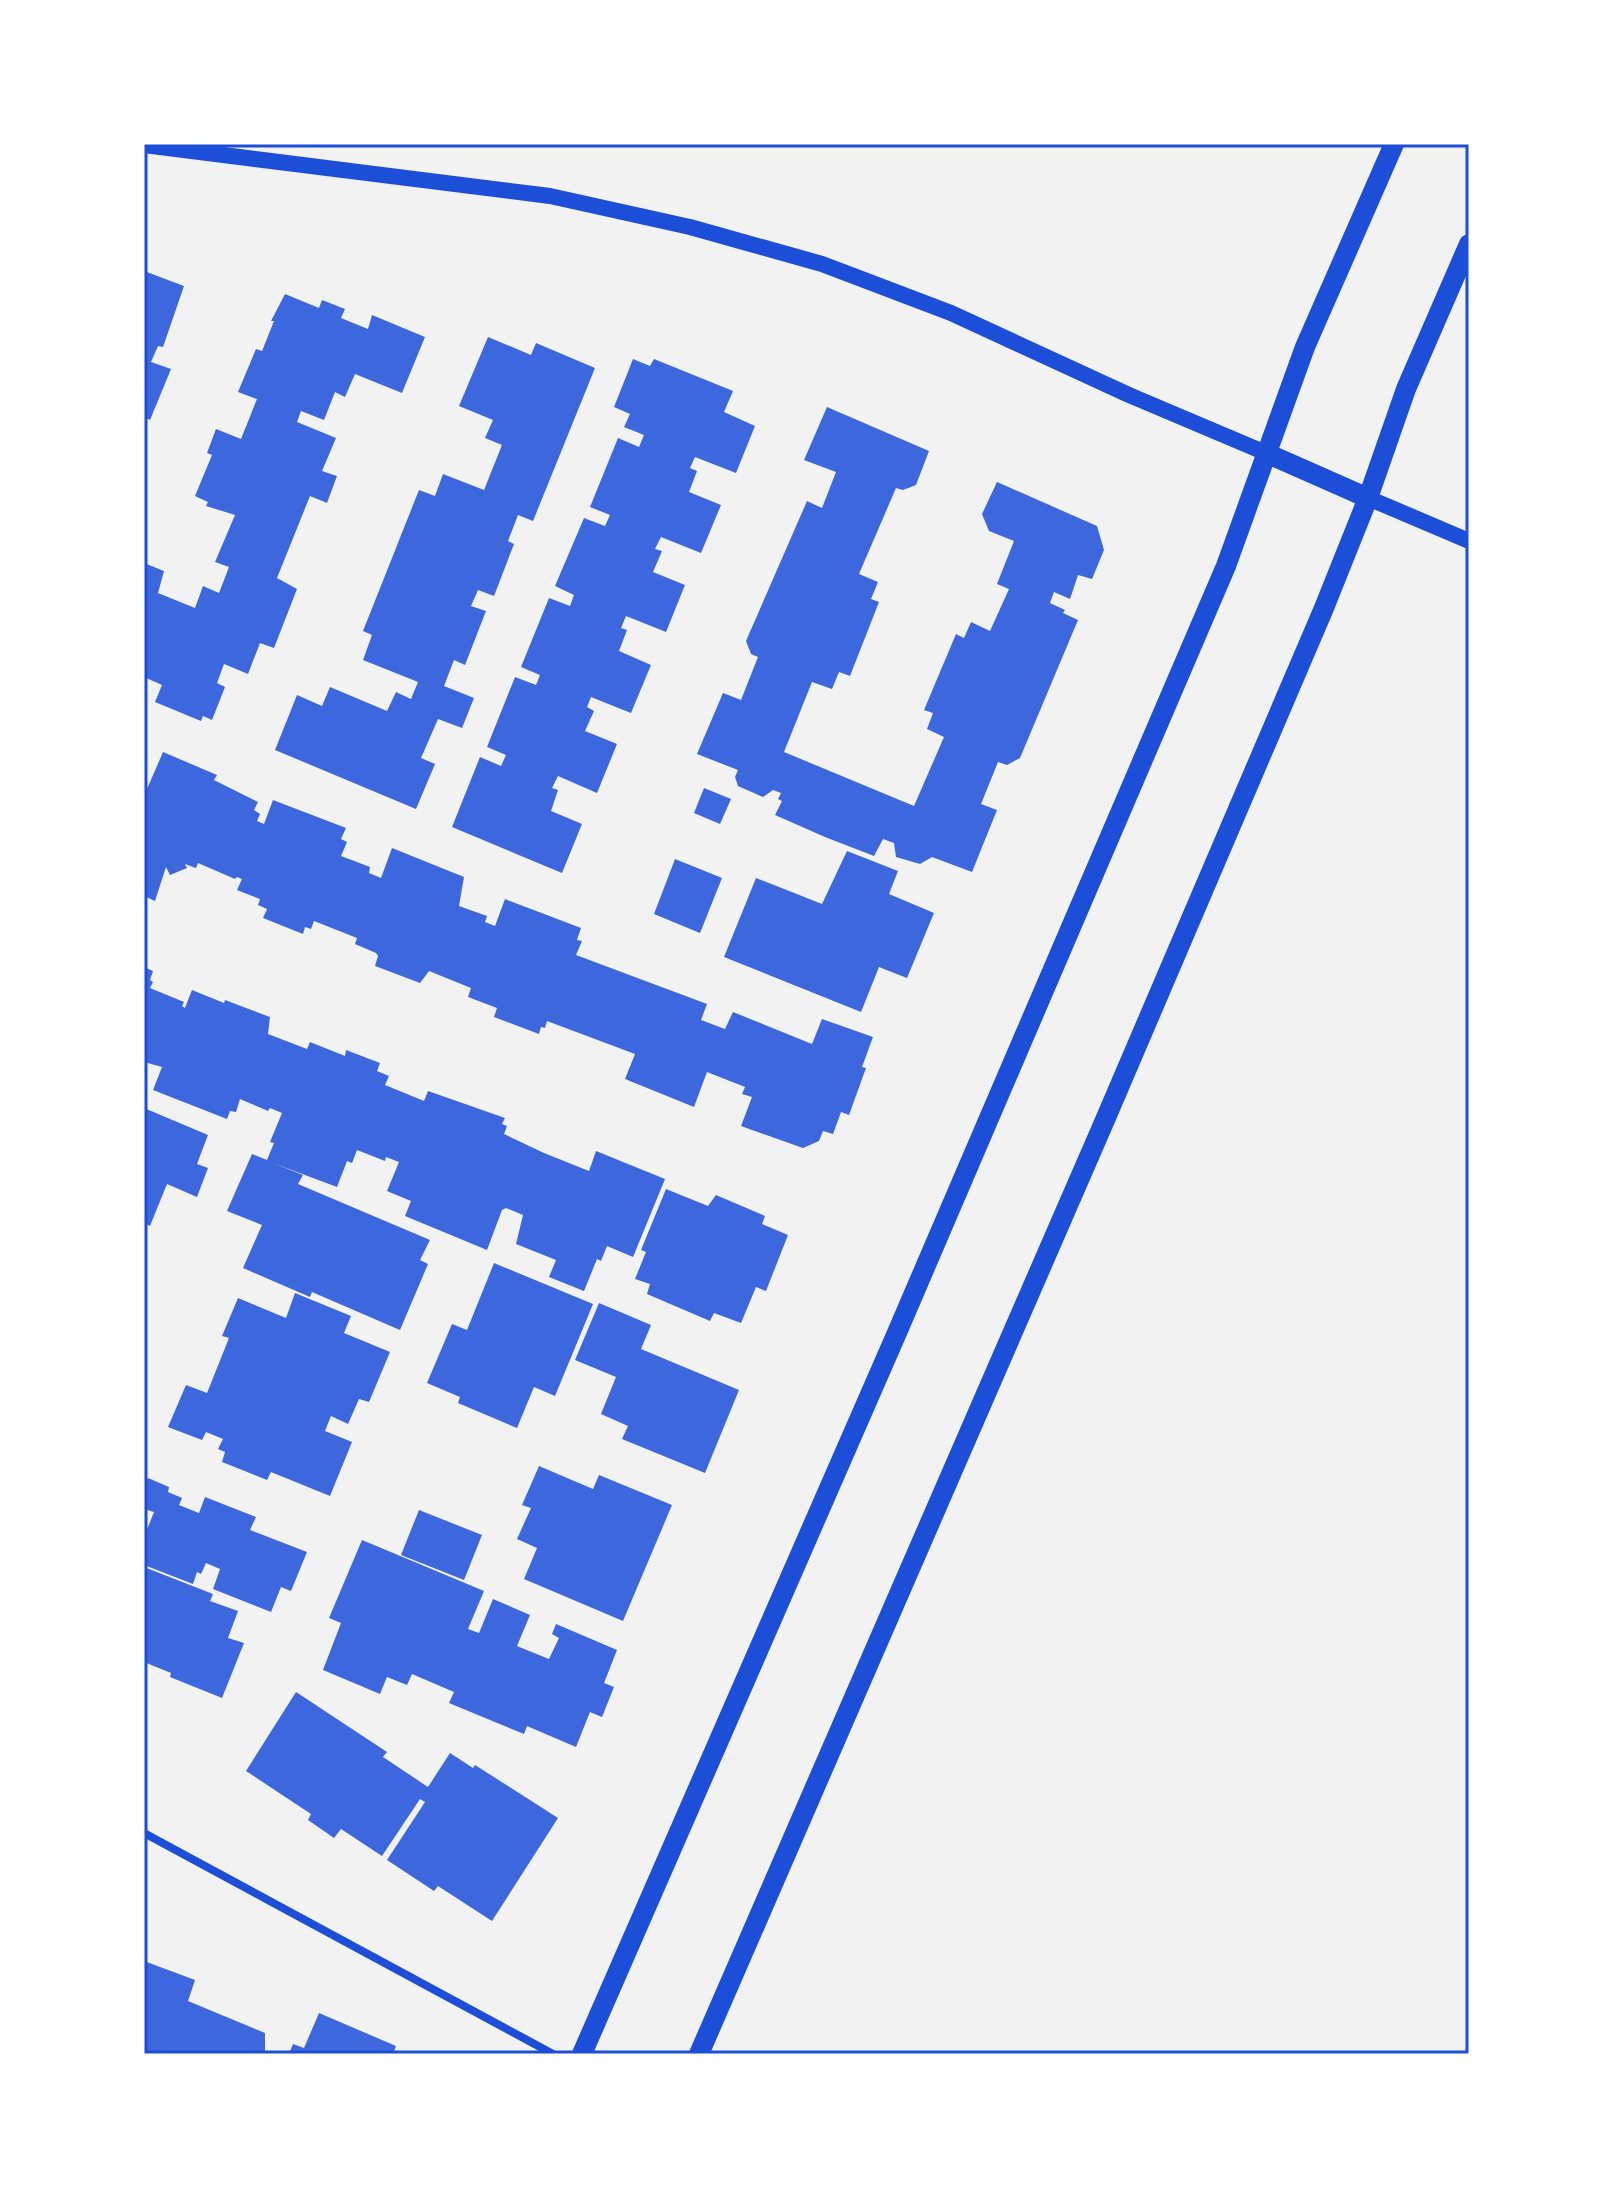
<svg xmlns="http://www.w3.org/2000/svg" width="1613" height="2198" font-family="'Open Sans',sans-serif">
  <style>
    .building { fill: #3d67dc }
    .lines { fill: none; stroke-linecap: round; stroke-linejoin: round }
    .minor { stroke: #1d4ed8; stroke-width: 8 }
    .secondary { stroke: #1d4ed8; stroke-width: 16 }
    .primary { stroke: #1d4ed8; stroke-width: 20 }
    .neatline { fill: none; stroke: #1d4ed8; stroke-width: 3 }
  </style>
  <rect width="100%" height="100%" fill="#f2f2f2"/>
  <path class="building" d="M 144,271 L 184,286 L 163,347 L 158,346 L 151,362 L 171,369 L 150,420 L 144,417 Z
    M 285,294 L 319,308 L 322,300 L 345,309 L 341,318 L 368,329 L 372,315 L 425,337 L 402,393 L 355,374 L 345,397 L 335,392 L 324,420 L 301,411 L 297,422 L 336,438 L 322,471 L 337,476 L 327,503 L 310,496 L 277,578 L 297,589 L 274,648 L 260,643 L 248,674 L 224,664 L 217,683 L 225,687 L 212,720 L 203,716 L 201,721 L 155,702 L 162,685 L 144,677 L 144,563 L 164,571 L 158,593 L 195,608 L 203,586 L 219,593 L 229,567 L 215,562 L 235,515 L 206,506 L 208,502 L 195,496 L 212,455 L 207,453 L 216,429 L 241,439 L 257,399 L 238,392 L 256,349 L 262,351 L 274,321 L 271,321 Z
    M 488,337 L 531,355 L 536,343 L 595,368 L 533,521 L 518,515 L 508,541 L 514,544 L 494,596 L 478,590 L 475,597 L 471,606 L 486,611 L 465,665 L 454,660 L 444,686 L 474,698 L 462,728 L 438,719 L 421,758 L 435,764 L 416,809 L 275,750 L 297,695 L 322,706 L 330,687 L 387,711 L 396,692 L 411,699 L 418,682 L 363,660 L 372,635 L 363,631 L 419,490 L 435,496 L 443,474 L 484,490 L 502,445 L 485,438 L 493,420 L 459,406 Z
    M 633,359 L 650,366 L 654,359 L 733,391 L 724,412 L 755,426 L 736,473 L 695,457 L 690,468 L 697,471 L 689,492 L 721,505 L 701,553 L 661,537 L 655,549 L 662,551 L 653,572 L 685,585 L 666,632 L 626,616 L 621,628 L 627,630 L 619,651 L 651,665 L 631,713 L 591,697 L 587,707 L 594,711 L 585,731 L 617,744 L 597,793 L 558,776 L 552,788 L 558,790 L 551,811 L 582,824 L 562,873 L 452,827 L 480,757 L 501,766 L 506,755 L 487,747 L 515,677 L 536,685 L 540,675 L 521,667 L 549,598 L 570,606 L 574,595 L 555,586 L 584,518 L 605,526 L 610,515 L 590,507 L 618,438 L 639,447 L 644,435 L 624,427 L 630,414 L 614,407 Z
    M 827,407 L 929,451 L 916,485 L 903,490 L 896,488 L 859,574 L 878,582 L 871,599 L 879,602 L 850,676 L 839,672 L 832,689 L 812,682 L 784,752 L 914,806 L 944,737 L 927,729 L 933,713 L 924,710 L 956,634 L 964,638 L 971,622 L 990,631 L 1009,589 L 997,584 L 1014,541 L 989,531 L 982,514 L 997,482 L 1097,526 L 1104,550 L 1092,579 L 1078,575 L 1070,599 L 1054,592 L 1050,603 L 1065,610 L 1063,613 L 1078,620 L 1020,758 L 1007,765 L 998,762 L 981,804 L 997,810 L 972,872 L 932,857 L 920,864 L 896,857 L 894,843 L 883,839 L 874,856 L 825,837 L 775,815 L 782,801 L 778,799 L 781,793 L 773,790 L 763,797 L 738,786 L 735,777 L 738,770 L 697,754 L 723,693 L 741,700 L 758,657 L 751,654 L 746,641 L 807,501 L 822,508 L 836,472 L 804,460 Z
    M 163,752 L 217,775 L 214,780 L 258,802 L 254,810 L 260,814 L 257,821 L 264,824 L 273,800 L 346,828 L 341,839 L 347,842 L 341,856 L 370,867 L 369,873 L 381,878 L 392,848 L 464,877 L 459,906 L 487,916 L 485,922 L 495,926 L 505,899 L 581,928 L 577,940 L 582,941 L 576,955 L 707,1004 L 701,1020 L 725,1029 L 733,1012 L 812,1044 L 822,1019 L 873,1037 L 862,1067 L 866,1068 L 849,1115 L 841,1112 L 833,1134 L 823,1131 L 819,1141 L 803,1148 L 741,1126 L 752,1097 L 742,1094 L 745,1087 L 707,1072 L 694,1107 L 625,1079 L 635,1054 L 547,1021 L 545,1028 L 541,1027 L 539,1034 L 494,1017 L 497,1008 L 468,997 L 471,988 L 429,971 L 420,983 L 375,966 L 378,956 L 376,953 L 355,944 L 357,938 L 314,921 L 311,929 L 305,927 L 303,934 L 263,918 L 267,909 L 258,905 L 260,899 L 237,890 L 242,879 L 237,877 L 235,879 L 198,863 L 196,868 L 185,864 L 187,868 L 170,875 L 166,867 L 155,901 L 144,896 L 144,796 Z
    M 704,788 L 731,799 L 720,824 L 694,813 Z
    M 847,851 L 898,871 L 889,894 L 934,913 L 907,978 L 879,967 L 861,1012 L 724,957 L 756,878 L 822,904 Z
    M 675,859 L 722,878 L 700,933 L 654,914 Z
    M 144,967 L 153,971 L 150,980 L 153,982 L 150,988 L 184,1002 L 182,1006 L 185,1008 L 192,990 L 224,1003 L 225,1000 L 270,1017 L 268,1034 L 307,1049 L 310,1042 L 345,1056 L 346,1050 L 380,1063 L 377,1071 L 389,1076 L 385,1085 L 424,1101 L 428,1091 L 505,1118 L 502,1124 L 507,1126 L 504,1134 L 544,1153 L 589,1171 L 596,1151 L 665,1179 L 633,1257 L 607,1246 L 601,1261 L 597,1259 L 584,1291 L 549,1277 L 556,1260 L 516,1244 L 523,1215 L 506,1208 L 502,1210 L 487,1250 L 405,1216 L 411,1201 L 387,1191 L 399,1162 L 386,1157 L 385,1161 L 357,1150 L 352,1163 L 347,1161 L 337,1187 L 273,1163 L 303,1175 L 298,1184 L 430,1240 L 420,1260 L 428,1264 L 400,1330 L 312,1292 L 310,1297 L 243,1268 L 262,1225 L 227,1211 L 252,1154 L 267,1160 L 274,1143 L 270,1142 L 282,1113 L 270,1108 L 268,1111 L 240,1099 L 236,1112 L 230,1111 L 227,1119 L 153,1090 L 162,1067 L 144,1062 Z
    M 144,1108 L 208,1135 L 197,1164 L 208,1168 L 197,1197 L 167,1184 L 150,1226 L 144,1223 Z
    M 666,1189 L 708,1206 L 716,1195 L 765,1216 L 762,1224 L 788,1235 L 766,1291 L 756,1287 L 741,1323 L 714,1313 L 710,1321 L 647,1294 L 650,1284 L 635,1279 L 646,1252 L 641,1250 Z
    M 494,1263 L 593,1304 L 555,1396 L 534,1387 L 517,1428 L 458,1403 L 460,1397 L 427,1383 L 452,1324 L 467,1330 Z
    M 295,1293 L 351,1316 L 344,1333 L 390,1352 L 369,1402 L 359,1399 L 348,1424 L 331,1416 L 325,1431 L 352,1442 L 330,1496 L 271,1472 L 267,1480 L 222,1462 L 225,1452 L 218,1449 L 223,1439 L 206,1432 L 202,1440 L 168,1427 L 186,1385 L 207,1393 L 229,1338 L 222,1336 L 238,1298 L 286,1318 Z
    M 599,1303 L 651,1325 L 641,1349 L 739,1390 L 705,1473 L 622,1439 L 628,1426 L 601,1414 L 616,1377 L 575,1360 Z
    M 539,1466 L 593,1489 L 599,1475 L 672,1505 L 623,1621 L 524,1579 L 537,1548 L 517,1539 L 531,1508 L 522,1505 Z
    M 148,1478 L 169,1487 L 168,1492 L 182,1498 L 179,1505 L 199,1513 L 205,1497 L 256,1517 L 250,1530 L 307,1552 L 291,1591 L 281,1587 L 271,1612 L 213,1589 L 220,1569 L 206,1563 L 201,1574 L 197,1572 L 193,1584 L 144,1565 L 144,1537 L 154,1512 L 144,1509 L 144,1487 Z
    M 419,1510 L 482,1535 L 464,1580 L 401,1555 Z
    M 362,1540 L 484,1591 L 468,1629 L 479,1633 L 493,1599 L 530,1615 L 517,1646 L 549,1659 L 559,1638 L 552,1634 L 556,1624 L 617,1650 L 604,1683 L 614,1687 L 602,1717 L 590,1712 L 576,1747 L 527,1726 L 524,1734 L 449,1703 L 454,1692 L 412,1674 L 407,1685 L 387,1677 L 380,1694 L 323,1670 L 341,1623 L 329,1618 Z
    M 144,1567 L 213,1594 L 210,1601 L 238,1611 L 228,1638 L 244,1643 L 222,1698 L 170,1677 L 171,1673 L 144,1662 Z
    M 296,1692 L 387,1752 L 383,1757 L 428,1787 L 450,1753 L 473,1768 L 475,1765 L 558,1818 L 492,1921 L 438,1886 L 434,1891 L 387,1860 L 425,1802 L 420,1799 L 382,1856 L 341,1829 L 334,1838 L 308,1820 L 311,1814 L 246,1771 Z
    M 144,1961 L 195,1980 L 188,2001 L 265,2033 L 265,2054 L 144,2054 Z
    M 319,2013 L 396,2046 L 393,2054 L 289,2054 L 293,2044 L 304,2048 Z"/>
  <g class="lines">
    <path class="minor" d="M 144,1833 L 553,2054"/>
    <path class="secondary" d="M 144,145 L 550,196 L 690,227 L 822,264 L 951,313 L 1129,395 L 1266,453
      M 1368,498 L 1469,541"/>
    <path class="primary" d="M 1266,453 L 1368,498
      M 582,2054 L 896,1335 L 1226,566 L 1305,347 L 1394,144
      M 699,2054 L 1105,1120 L 1324,608 L 1368,498 L 1406,389 L 1469,244"/>
  </g>
  <rect width="1613" height="2198" fill="none" stroke="#ffffff" stroke-width="292"/>
  <rect x="146" y="146" width="1321" height="1906" class="neatline"/>
</svg>
